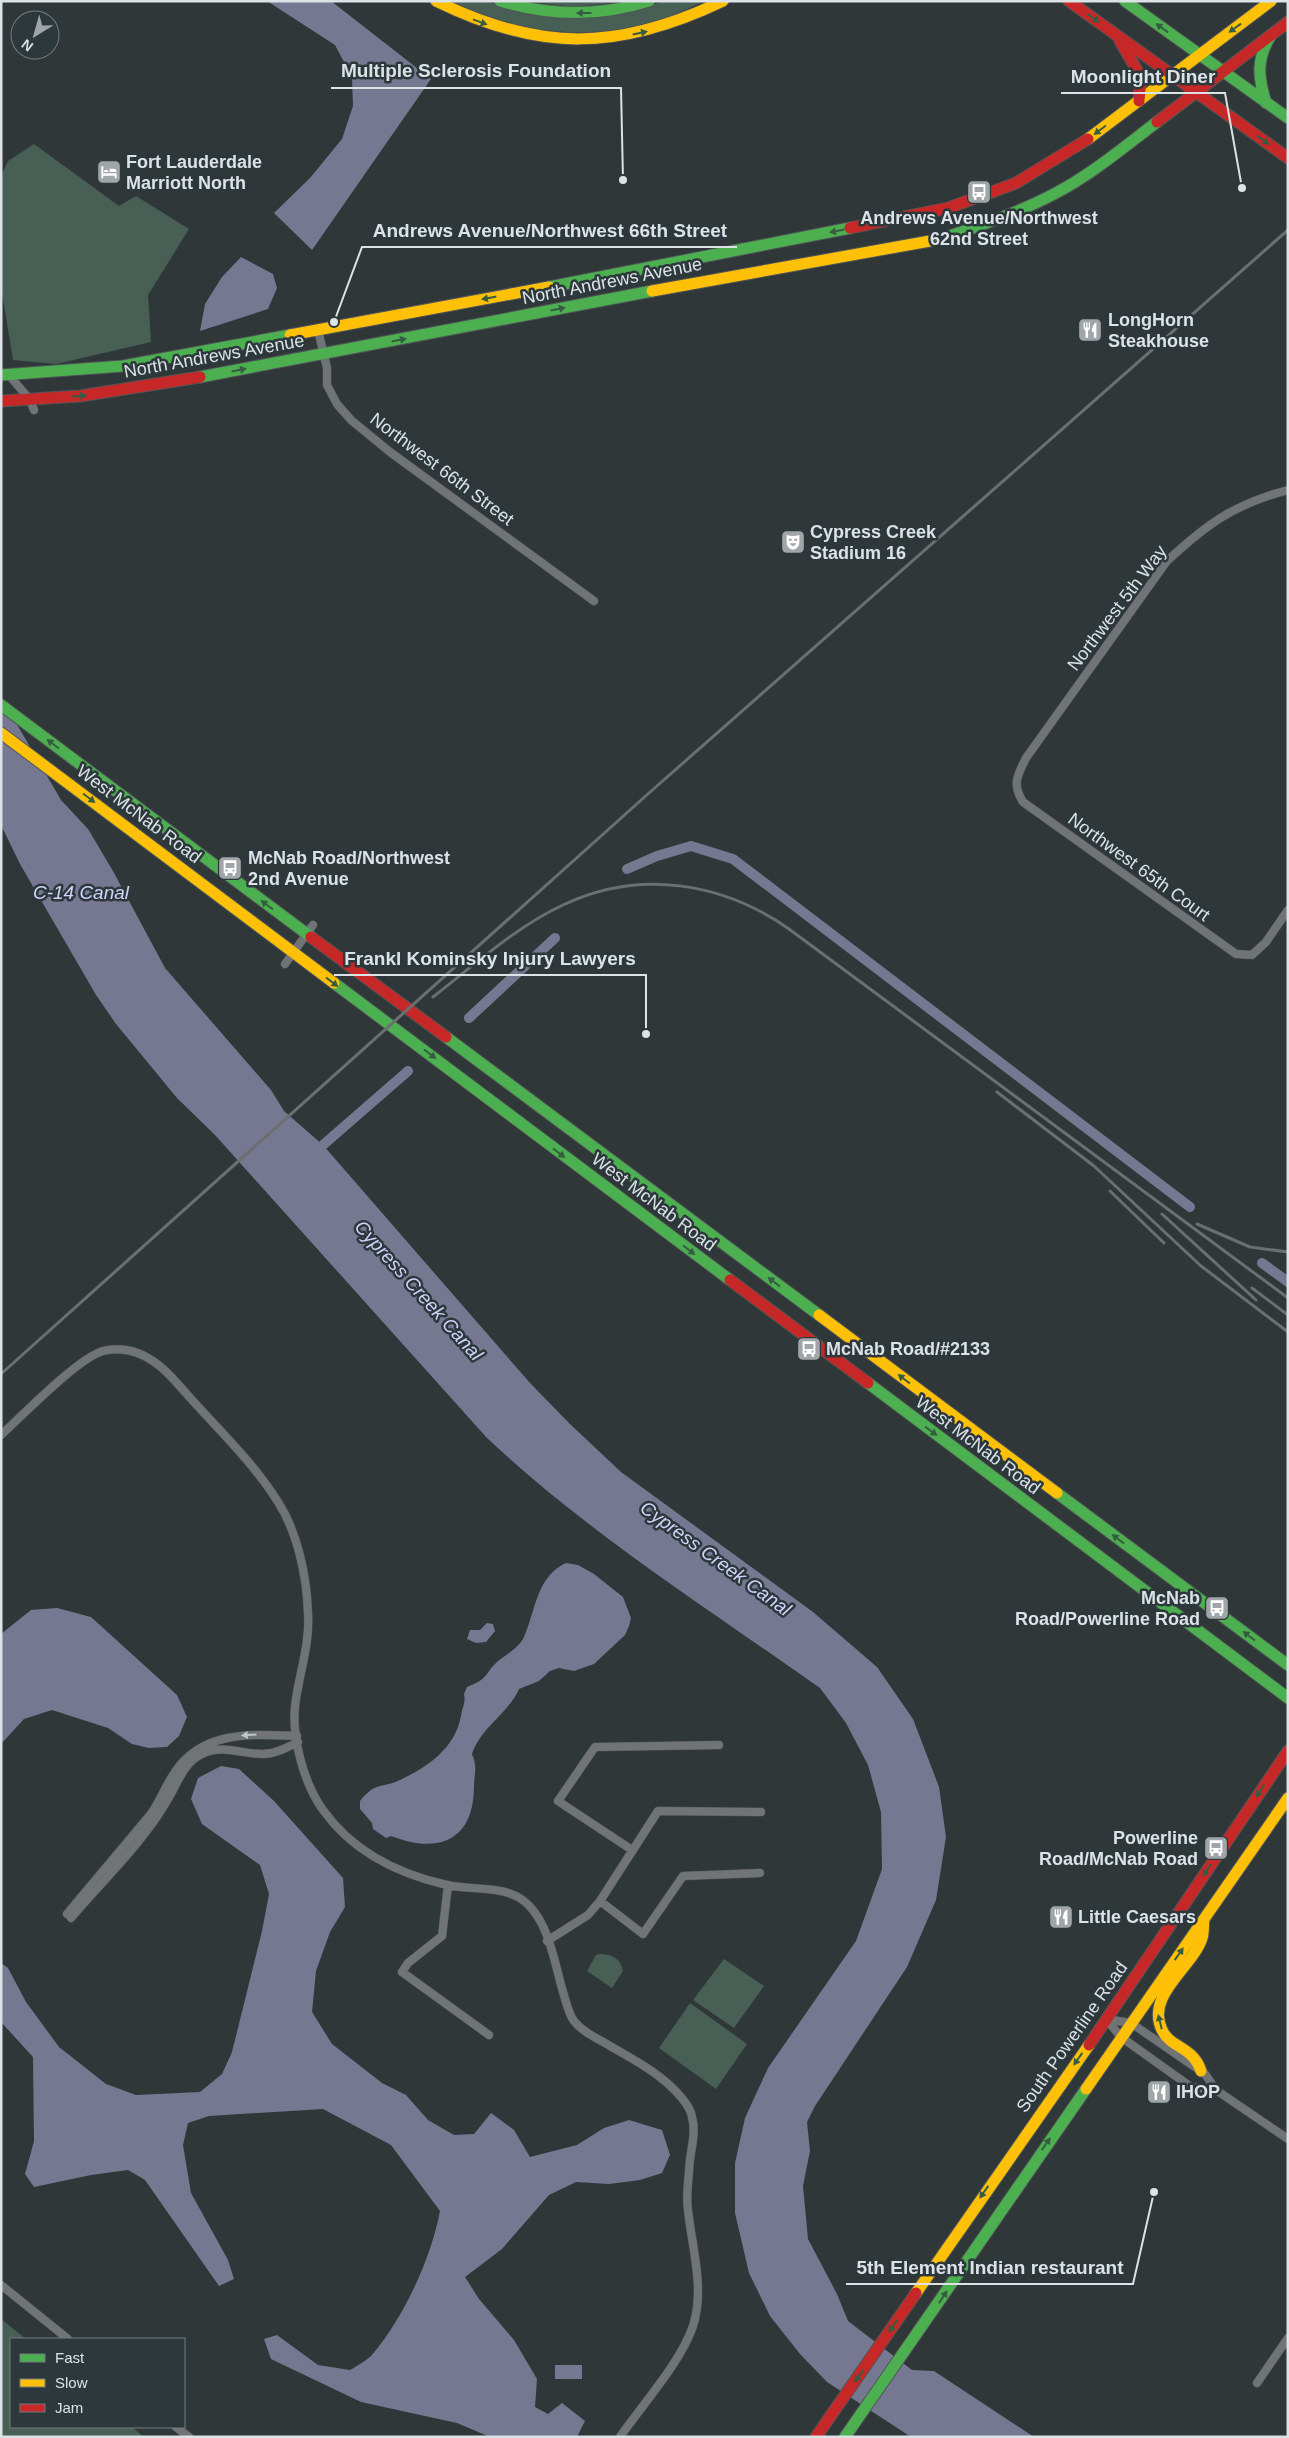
<svg xmlns="http://www.w3.org/2000/svg" width="1289" height="2438" font-family="Arial,sans-serif">
  <style>
    .green { fill: #475f54 }
    .water { fill: #767891 }
    .lines { fill: none; stroke-linecap: round; stroke-linejoin: round }
    .canal { stroke: #767891; stroke-width: 10 }
    .street-casing { stroke: #505557; stroke-width: 9 }
    .fast-casing { stroke: #505557; stroke-width: 13 }
    .slow-casing { stroke: #505557; stroke-width: 13 }
    .jam-casing { stroke: #505557; stroke-width: 13 }
    .street { stroke: #707476; stroke-width: 8 }
    .fast { stroke: #4caf50; stroke-width: 11 }
    .slow { stroke: #ffc107; stroke-width: 11 }
    .jam { stroke: #c62828; stroke-width: 11 }
    .rail { stroke: #6c6f70; stroke-width: 3 }
    .oneway { fill: #365c42 }
    .oneway2 { fill: #c1c6c9 }
    .labels { text-anchor: middle; stroke-width: 5; stroke-linejoin: round; paint-order: stroke }
    .poi-label { font-size: 18px; font-weight: bold; fill: #dce2e5; stroke: #2d383c; text-anchor: start }
    .street-label { font-size: 18px; fill: #dce2e5; stroke: #2d383c }
    .water-label { font-size: 19px; font-style: italic; fill: #d1d2fc; stroke: #2d383c }
    .leader { fill: none; stroke: #dce2e5; stroke-width: 2 }
    .callout-dot { fill: #dce2e5; stroke: #2d383c; stroke-width: 2 }
    .callout-label { font-size: 19px; text-anchor: middle; font-weight: bold; fill: #dce2e5; stroke: #2d383c; stroke-width: 5; stroke-linejoin: round; paint-order: stroke }
  </style>
  <rect width="100%" height="100%" fill="#303738"/>
  <path class="green" d="M 451,1 L 485,1 L 507,8 L 651,6 L 661,1 L 704,1 C 619,44 537,42 451,1 Z
    M 522,1 L 633,1 L 575,7 Z
    M 34,144 L 119,206 L 136,196 L 189,229 L 148,295 L 151,342 L 56,364 L 13,360 L 1,287 L 1,176 L 8,161 Z
    M 600,1954 C 612,1954 621,1959 623,1971 L 612,1988 L 587,1971 L 596,1955 Z
    M 724,1959 L 764,1986 L 734,2028 L 693,2000 Z
    M 690,2003 L 747,2044 L 716,2089 L 659,2048 Z
    M 1,2319 L 26,2339 L 11,2339 L 11,2427 L 132,2427 L 144,2437 L 1,2437 Z"/>
  <path class="water" d="M 267,1 L 331,1 L 431,79 L 312,250 L 274,213 L 310,178 L 342,139 L 353,106 L 352,77 L 335,45 Z
    M 241,257 L 273,274 L 277,288 L 268,309 L 200,331 L 205,304 L 222,277 Z
    M 1,697 L 61,800 L 88,829 L 113,871 L 165,968 L 271,1090 L 284,1111 L 323,1145 L 530,1383 L 570,1424 L 621,1472 L 813,1612 L 877,1667 L 913,1719 L 939,1787 L 946,1837 L 936,1900 L 907,1967 L 815,2106 L 807,2122 L 810,2151 L 803,2186 L 808,2239 L 837,2294 L 848,2321 L 912,2370 L 934,2371 L 1034,2437 L 911,2437 L 827,2382 L 800,2354 L 770,2316 L 749,2273 L 735,2213 L 735,2163 L 745,2118 L 768,2068 L 856,1941 L 882,1869 L 881,1812 L 868,1765 L 846,1723 L 820,1688 C 707,1608 588,1533 487,1438 L 215,1135 L 177,1098 L 116,1024 L 96,995 L 20,864 L 1,825 Z
    M 566,1563 L 578,1565 L 594,1574 L 623,1597 L 631,1618 L 629,1626 L 625,1635 L 594,1664 L 574,1671 L 559,1668 L 550,1671 L 539,1681 L 519,1689 C 508,1714 481,1727 472,1754 C 478,1768 474,1773 474,1788 C 473,1842 437,1854 391,1836 L 386,1838 L 373,1829 L 372,1823 L 360,1809 L 360,1801 C 376,1781 381,1789 400,1780 C 428,1767 455,1748 461,1716 C 462,1708 466,1703 464,1694 L 467,1687 C 471,1685 477,1683 481,1680 C 486,1677 489,1670 493,1666 C 503,1655 517,1651 524,1637 C 536,1610 536,1577 566,1563 Z
    M 57,1608 L 91,1617 L 177,1695 L 187,1717 L 179,1736 L 167,1747 L 149,1748 L 132,1744 L 108,1728 L 52,1710 L 24,1719 L 1,1744 L 1,1634 L 31,1610 Z
    M 487,1623 L 493,1624 L 495,1631 L 486,1642 L 476,1643 L 467,1639 L 470,1630 L 480,1630 Z
    M 221,1766 L 239,1769 L 274,1801 L 343,1878 L 345,1907 L 330,1932 L 316,1971 L 312,2012 L 332,2044 L 382,2083 L 406,2095 L 428,2120 L 454,2135 L 474,2134 L 491,2113 L 514,2130 L 530,2157 L 577,2145 L 604,2128 L 629,2120 L 662,2130 L 670,2155 L 662,2173 L 640,2180 L 609,2184 L 576,2182 L 549,2195 L 502,2249 L 465,2277 L 479,2299 L 514,2340 L 537,2379 L 535,2407 L 548,2414 L 562,2403 L 585,2421 L 577,2437 L 490,2437 L 457,2423 L 361,2402 L 271,2359 L 264,2339 L 277,2335 L 318,2365 L 350,2370 C 357,2366 366,2361 372,2355 C 404,2317 431,2259 440,2211 L 391,2145 L 323,2109 L 209,2116 L 188,2123 L 183,2145 L 191,2193 L 228,2260 L 234,2279 L 219,2286 L 145,2180 L 128,2170 L 91,2175 L 34,2187 L 25,2174 L 34,2141 L 33,2057 L 1,2022 L 1,1963 L 8,1968 L 26,2002 L 59,2047 L 106,2084 L 136,2095 L 200,2092 L 222,2074 L 232,2052 L 262,1931 L 269,1894 L 260,1865 L 202,1824 L 191,1799 L 198,1778 Z
    M 555,2365 L 582,2365 L 582,2379 L 555,2379 Z"/>
  <g class="lines">
    <path class="canal" d="M 627,869 L 657,856 L 691,846 L 733,859 L 1190,1207
      M 469,1018 L 555,938
      M 323,1145 L 408,1071
      M 1262,1263 L 1288,1282"/>
    <defs>
      <path id="street" d="M 318,330 L 327,368 L 327,385 L 337,404 L 351,420 L 390,452 L 594,601
        M 9,375 L 30,400 L 34,410
        M 1288,490 C 1234,504 1207,524 1167,561 L 1026,758 C 1017,776 1012,784 1023,802 L 1236,954 L 1252,955 L 1266,942 L 1288,910
        M 285,964 L 313,925
        M 1,1435 C 23,1415 78,1358 103,1351 C 118,1347 135,1350 148,1358 C 166,1368 179,1386 193,1401 C 222,1433 255,1465 278,1502 C 298,1533 307,1578 308,1614 C 310,1643 300,1671 296,1699 C 290,1733 303,1782 323,1810 C 353,1852 398,1874 447,1885 C 469,1890 495,1886 516,1896 C 548,1912 554,1962 563,1992 C 566,2001 568,2013 574,2021 C 582,2031 594,2037 605,2043 C 632,2059 661,2073 681,2097 C 686,2103 691,2110 692,2117 C 697,2135 689,2154 689,2172 C 688,2184 686,2198 688,2210 C 692,2248 705,2289 693,2326 C 681,2362 642,2405 620,2437
        M 632,1850 L 558,1801 L 595,1747 L 719,1745
        M 448,1885 L 442,1936 L 408,1963 L 402,1972 L 489,2035
        M 600,1901 L 643,1934 L 683,1876 L 760,1873
        M 67,1914 L 150,1815 C 160,1802 165,1786 175,1772 C 203,1730 253,1734 297,1736
        M 71,1918 C 103,1880 143,1843 168,1799 C 178,1783 183,1763 202,1754 C 223,1744 240,1754 262,1754 C 275,1754 286,1748 298,1742
        M 547,1941 L 588,1915 L 600,1901 L 658,1811 L 761,1812
        M 1106,2019 L 1131,2023 L 1205,2074 L 1216,2090 L 1288,2139
        M 1106,2019 L 1121,2037 L 1191,2087 L 1216,2090
        M 1,2285 L 68,2339
        M 1257,2383 L 1288,2338
        M 176,2427 L 189,2437"/>
      <path id="fast" d="M 500,1 C 550,16 599,17 649,1
        M 1125,1 L 1288,118
        M 1266,103 C 1258,77 1256,59 1271,35
        M 941,239 C 979,226 1018,213 1054,194 C 1091,175 1124,147 1157,122
        M 549,287 L 850,228
        M 1,375 L 123,366 L 290,335
        M 200,377 L 652,291
        M 1,705 L 311,937
        M 334,983 L 730,1280
        M 446,1037 L 819,1315
        M 868,1383 L 1288,1698
        M 1057,1493 L 1288,1665
        M 845,2437 L 1086,2089"/>
      <path id="slow" d="M 436,1 C 540,52 618,51 723,1
        M 1088,139 L 1271,1
        M 652,291 L 941,239
        M 290,335 L 549,287
        M 1,733 L 334,983
        M 819,1315 L 1057,1493
        M 1201,2071 C 1193,2046 1170,2048 1162,2030 C 1145,1995 1193,1967 1202,1938 C 1204,1933 1203,1925 1204,1919
        M 1086,2089 L 1288,1798
        M 916,2293 L 1089,2045"/>
      <path id="jam" d="M 1069,1 L 1288,158
        M 1120,41 L 1141,77 L 1139,101
        M 1157,122 L 1288,22
        M 850,228 L 948,208 L 1016,183 L 1088,139
        M 1,401 L 80,396 L 200,377
        M 311,937 L 446,1037
        M 730,1280 L 868,1383
        M 1089,2045 L 1288,1751
        M 816,2437 L 916,2293"/>
    </defs>
    <use href="#street" class="street-casing"/>
    <use href="#fast" class="fast-casing"/>
    <use href="#slow" class="slow-casing"/>
    <use href="#jam" class="jam-casing"/>
    <use href="#street" class="street"/>
    <use href="#fast" class="fast"/>
    <use href="#slow" class="slow"/>
    <use href="#jam" class="jam"/>
    <path class="rail" d="M 433,997 C 473,966 517,926 563,905 C 639,869 722,882 789,929 L 1288,1298
      M 997,1092 L 1094,1166 L 1201,1266 L 1288,1332
      M 1110,1191 L 1164,1243
      M 1162,1214 L 1256,1300
      M 1197,1224 L 1250,1247 L 1288,1252
      M 1252,1288 L 1288,1315
      M 1,1374 L 649,793 L 1288,230"/>
  </g>
  <defs><path id="oneway-solid" d="M-6-.8H1V-3.2L6.5 0L1 3.2V.8H-6Z" transform="scale(1.25)"/></defs>
  <g class="oneway">
    <use href="#oneway-solid" transform="translate(584 13) rotate(180)"/>
    <use href="#oneway-solid" transform="translate(1093 18) rotate(36)"/>
    <use href="#oneway-solid" transform="translate(480 22) rotate(20)"/>
    <use href="#oneway-solid" transform="translate(1162 28) rotate(-144)"/>
    <use href="#oneway-solid" transform="translate(1235 28) rotate(144)"/>
    <use href="#oneway-solid" transform="translate(640 33) rotate(-12)"/>
    <use href="#oneway-solid" transform="translate(1100 130) rotate(143)"/>
    <use href="#oneway-solid" transform="translate(1263 140) rotate(36)"/>
    <use href="#oneway-solid" transform="translate(837 231) rotate(169)"/>
    <use href="#oneway-solid" transform="translate(489 298) rotate(169)"/>
    <use href="#oneway-solid" transform="translate(558 309) rotate(-11)"/>
    <use href="#oneway-solid" transform="translate(399 340) rotate(-11)"/>
    <use href="#oneway-solid" transform="translate(239 370) rotate(-11)"/>
    <use href="#oneway-solid" transform="translate(79 396) rotate(-5)"/>
    <use href="#oneway-solid" transform="translate(53 744) rotate(-143)"/>
    <use href="#oneway-solid" transform="translate(89 798) rotate(37)"/>
    <use href="#oneway-solid" transform="translate(267 905) rotate(-143)"/>
    <use href="#oneway-solid" transform="translate(332 982) rotate(37)"/>
    <use href="#oneway-solid" transform="translate(430 1054) rotate(37)"/>
    <use href="#oneway-solid" transform="translate(559 1153) rotate(37)"/>
    <use href="#oneway-solid" transform="translate(689 1250) rotate(37)"/>
    <use href="#oneway-solid" transform="translate(774 1282) rotate(-143)"/>
    <use href="#oneway-solid" transform="translate(904 1379) rotate(-143)"/>
    <use href="#oneway-solid" transform="translate(931 1431) rotate(37)"/>
    <use href="#oneway-solid" transform="translate(1118 1539) rotate(-143)"/>
    <use href="#oneway-solid" transform="translate(1249 1636) rotate(-143)"/>
    <use href="#oneway-solid" transform="translate(1260 1791) rotate(125)"/>
    <use href="#oneway-solid" transform="translate(1207 1870) rotate(123)"/>
    <use href="#oneway-solid" transform="translate(1179 1954) rotate(-55)"/>
    <use href="#oneway-solid" transform="translate(1160 2022) rotate(-104)"/>
    <use href="#oneway-solid" transform="translate(1078 2059) rotate(125)"/>
    <use href="#oneway-solid" transform="translate(1046 2144) rotate(-55)"/>
    <use href="#oneway-solid" transform="translate(984 2192) rotate(125)"/>
    <use href="#oneway-solid" transform="translate(943 2297) rotate(-57)"/>
    <use href="#oneway-solid" transform="translate(893 2326) rotate(125)"/>
    <use href="#oneway-solid" transform="translate(859 2376) rotate(125)"/>
  </g>
  <use class="oneway2" href="#oneway-solid" transform="translate(249 1735) rotate(176)"/>
  <defs>
    <symbol id="hotel-square" viewBox="-11 -11 22 22"><rect x="-9" y="-9" width="18" height="18" rx="4" fill="#a0a6a8" stroke="#2d383c"/><path d="M-6-4.5h1.5V1H6V5H4.5V3h-9V5H-6ZM-4 0a1.8 1.8 0 1 1 3.6 0ZM.5 0V-2.5h3Q6-2.5 6 0Z" fill="#fff"/></symbol>
    <symbol id="bus-square" viewBox="-11 -11 22 22"><rect x="-9" y="-9" width="18" height="18" rx="4" fill="#a0a6a8" stroke="#2d383c"/><path d="M-5-6H5V4H4V6H2V4H-2V6H-4V4H-5ZM-3.5-4V0h7V-4ZM-3.5 1.2v1.5H-2V1.2ZM2 1.2v1.5H3.5V1.2Z" fill="#fff"/></symbol>
    <symbol id="restaurant-square" viewBox="-11 -11 22 22"><rect x="-9" y="-9" width="18" height="18" rx="4" fill="#a0a6a8" stroke="#2d383c"/><path d="M-5-6h1v4h1v-4h1v4h1v-4h1v5L-1.5 .5V6h-2V.5L-5-1ZM5-6V6H3V1.5H1.5Q1.5-4 5-6Z" fill="#fff"/></symbol>
    <symbol id="theatre-square" viewBox="-11 -11 22 22"><rect x="-9" y="-9" width="18" height="18" rx="4" fill="#a0a6a8" stroke="#2d383c"/><path d="M-5-5.5Q0-4 5-5.5V0Q5 5 0 6Q-5 5-5 0ZM-3.3-2.5H-1v1.5H-3.3ZM1-2.5H3.3v1.5H1ZM-2.8 1Q0 5.5 2.8 1Z" fill="#fff"/></symbol>
  </defs>
  <g fill-rule="evenodd">
    <use href="#hotel-square" x="95" y="158" width="28" height="28"/>
    <use href="#bus-square" x="965" y="178" width="28" height="28"/>
    <use href="#restaurant-square" x="1076" y="316" width="28" height="28"/>
    <use href="#theatre-square" x="779" y="528" width="28" height="28"/>
    <use href="#bus-square" x="216" y="854" width="28" height="28"/>
    <use href="#bus-square" x="795" y="1335" width="28" height="28"/>
    <use href="#bus-square" x="1203" y="1594" width="28" height="28"/>
    <use href="#bus-square" x="1202" y="1834" width="28" height="28"/>
    <use href="#restaurant-square" x="1047" y="1903" width="28" height="28"/>
    <use href="#restaurant-square" x="1145" y="2078" width="28" height="28"/>
  </g>
  <g class="labels">
    <g class="poi-label">
      <text x="126" y="168">Fort Lauderdale<tspan x="126" dy="21">Marriott North</tspan></text>
      <text x="979" y="224" text-anchor="middle">Andrews Avenue/Northwest<tspan x="979" dy="21">62nd Street</tspan></text>
      <text x="1108" y="326">LongHorn<tspan x="1108" dy="21">Steakhouse</tspan></text>
      <text x="810" y="538">Cypress Creek<tspan x="810" dy="21">Stadium 16</tspan></text>
      <text x="248" y="864">McNab Road/Northwest<tspan x="248" dy="21">2nd Avenue</tspan></text>
      <text x="826" y="1355">McNab Road/#2133</text>
      <text x="1200" y="1604" text-anchor="end">McNab<tspan x="1200" dy="21">Road/Powerline Road</tspan></text>
      <text x="1198" y="1844" text-anchor="end">Powerline<tspan x="1198" dy="21">Road/McNab Road</tspan></text>
      <text x="1078" y="1923">Little Caesars</text>
      <text x="1176" y="2098">IHOP</text>
    </g>
    <g class="street-label">
      <text transform="translate(612 281) rotate(-11)" y="6">North Andrews Avenue</text>
      <text transform="translate(214 356) rotate(-10)" y="6">North Andrews Avenue</text>
      <text transform="translate(442 469) rotate(37)" y="6">Northwest 66th Street</text>
      <text transform="translate(1117 608) rotate(-53)" y="6">Northwest 5th Way</text>
      <text transform="translate(139 814) rotate(37)" y="6">West McNab Road</text>
      <text transform="translate(1139 867) rotate(36)" y="6">Northwest 65th Court</text>
      <text transform="translate(654 1202) rotate(37)" y="6">West McNab Road</text>
      <text transform="translate(978 1445) rotate(37)" y="6">West McNab Road</text>
      <text transform="translate(1072 2037) rotate(-55)" y="6">South Powerline Road</text>
    </g>
    <g class="water-label">
      <text x="81" y="899">C-14 Canal</text>
      <text transform="translate(419 1290) rotate(48)" y="7">Cypress Creek Canal</text>
      <text transform="translate(716 1558) rotate(36)" y="7">Cypress Creek Canal</text>
    </g>
  </g>
  <path class="leader" d="M623 180L621 88H331M1242 188L1225 93H1061M334 322L362 247H737M646 1034L646 975H334M1154 2192L1133 2284H846"/>
  <g class="callout-dot">
    <circle cx="623" cy="180" r="5"/>
    <circle cx="1242" cy="188" r="5"/>
    <circle cx="334" cy="322" r="5"/>
    <circle cx="646" cy="1034" r="5"/>
    <circle cx="1154" cy="2192" r="5"/>
  </g>
  <g class="callout-label">
    <text x="476" y="77">Multiple Sclerosis Foundation</text>
    <text x="1143" y="83">Moonlight Diner</text>
    <text x="550" y="237">Andrews Avenue/Northwest 66th Street</text>
    <text x="490" y="965">Frankl Kominsky Injury Lawyers</text>
    <text x="990" y="2274">5th Element Indian restaurant</text>
  </g>
  <rect width="1289" height="2438" fill="none" stroke="#dce2e5" stroke-width="5"/>
  <rect x="10" y="2338" width="175" height="90" fill="#2d383c" stroke="#737c80"/>
  <rect x="20" y="2354" width="25" height="8" fill="#4caf50" stroke="#737c80"/>
  <text x="55" y="2363" font-size="15" fill="#dce2e5">Fast</text>
  <rect x="20" y="2379" width="25" height="8" fill="#ffc107" stroke="#737c80"/>
  <text x="55" y="2388" font-size="15" fill="#dce2e5">Slow</text>
  <rect x="20" y="2404" width="25" height="8" fill="#c62828" stroke="#737c80"/>
  <text x="55" y="2413" font-size="15" fill="#dce2e5">Jam</text>
  <g transform="translate(35 35) rotate(217)"><circle r="24" fill="#2d383c" stroke="#737c80"/>
  <path d="M0-4L9 19L0 12L-9 19Z" fill="#a0a6a8"/>
  <text y="-8" font-size="14" font-weight="bold" text-anchor="middle" fill="#dce2e5">N</text>
  </g>
</svg>
